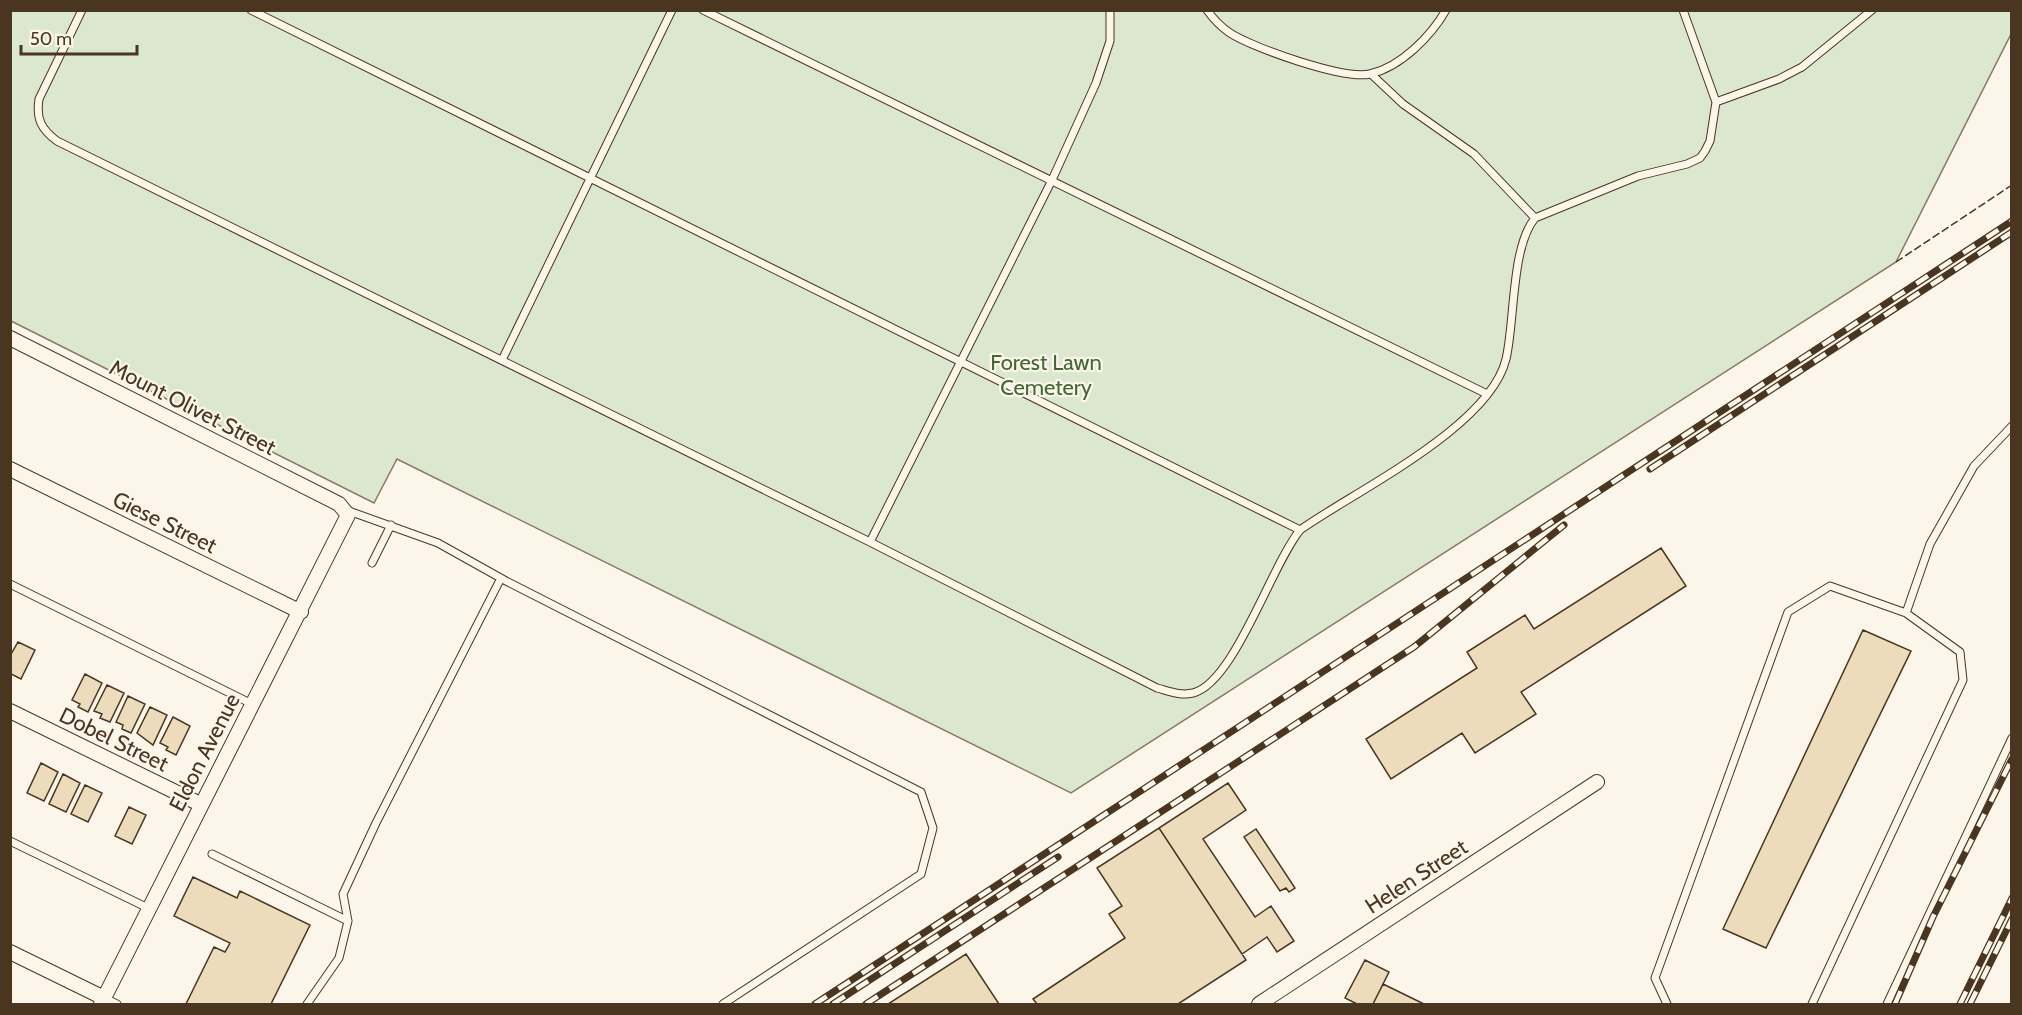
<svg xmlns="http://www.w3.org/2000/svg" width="2022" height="1015" font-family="Cabin,sans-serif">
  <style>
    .green { fill: #dce7d0; stroke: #887966; stroke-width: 1.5 }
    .building { fill: #ecdcbc; stroke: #4a3520; stroke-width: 1.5 }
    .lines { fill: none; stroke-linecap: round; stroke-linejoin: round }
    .lane-casing { stroke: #4a3520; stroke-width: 9 }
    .street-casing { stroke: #4a3520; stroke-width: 16 }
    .lane { stroke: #fbf6e9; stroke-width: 7 }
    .street { stroke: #fbf6e9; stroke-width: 14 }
    .rail-casing { stroke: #4a3520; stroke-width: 7 }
    .rail { stroke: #fbf6e9; stroke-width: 4.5; stroke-dasharray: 14; stroke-linecap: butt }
    .fence { stroke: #4a3520; stroke-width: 1.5; stroke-dasharray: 8 3; stroke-linecap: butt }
    .labels { text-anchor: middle; stroke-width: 4.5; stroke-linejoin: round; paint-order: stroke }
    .park-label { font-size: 22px; fill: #436837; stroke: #fbf6e9 }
    .street-label { font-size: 22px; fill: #4a3520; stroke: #fbf6e9 }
  </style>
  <rect width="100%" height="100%" fill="#fbf6e9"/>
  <path class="green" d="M 2011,10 L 2012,32 L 1896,262 L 1071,793 L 397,459 L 374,503 L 11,321 L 10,11 Z"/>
  <path class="building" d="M 1661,548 L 1686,586 L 1521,692 L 1536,714 L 1475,753 L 1462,733 L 1391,779 L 1366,739 L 1477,668 L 1467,652 L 1525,615 L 1534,629 Z
    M 1863,630 L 1911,651 L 1766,948 L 1723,929 Z
    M 18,642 L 35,650 L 21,679 L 11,674 L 10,670 L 10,656 Z
    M 85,674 L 102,683 L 88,712 L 78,707 L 80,704 L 72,700 Z
    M 107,685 L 124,693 L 110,722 L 100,718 L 102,714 L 94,711 Z
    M 128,696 L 145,704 L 131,733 L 122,729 L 123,725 L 116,722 Z
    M 150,707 L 167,715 L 153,745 L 137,733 Z
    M 173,717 L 190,726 L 176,755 L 166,750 L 168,747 L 160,743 Z
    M 41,763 L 58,772 L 44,801 L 27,793 Z
    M 63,774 L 80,783 L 66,812 L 49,804 Z
    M 1228,783 L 1246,810 L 1203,839 L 1255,917 L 1271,906 L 1294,941 L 1277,952 L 1267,937 L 1242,954 L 1159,828 Z
    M 85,785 L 102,793 L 88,822 L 71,814 Z
    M 129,807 L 146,815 L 132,844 L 115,836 Z
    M 1159,828 L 1246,960 L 1178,1004 L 1037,1004 L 1033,999 L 1125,938 L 1109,914 L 1122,906 L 1097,868 Z
    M 1256,829 L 1295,888 L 1289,892 L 1286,888 L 1280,891 L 1244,837 Z
    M 193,877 L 237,898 L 240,891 L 310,925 L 271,1004 L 186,1004 L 214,947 L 225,952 L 230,943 L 174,916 Z
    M 966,954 L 999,1004 L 888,1004 Z
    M 1365,960 L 1389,972 L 1373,1004 L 1357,1004 L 1345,998 Z
    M 1383,984 L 1424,1004 L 1373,1004 Z"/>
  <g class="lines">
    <defs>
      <path id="lane" d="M 82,10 L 39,99 C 36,119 41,129 57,141 L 870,542 L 1157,688 C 1169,691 1180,696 1193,693 C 1234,683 1271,566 1300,530
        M 251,10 L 1300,530 C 1355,491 1490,427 1506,359 C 1515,321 1511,247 1535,218 L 1638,176 L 1687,164 L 1700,158 L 1705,151 L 1710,141 L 1716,102 L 1683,10
        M 703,10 L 1487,394
        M 1207,10 C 1214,20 1221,27 1230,33 C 1253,48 1344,80 1370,74 C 1401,67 1431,36 1446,10
        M 1371,74 L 1403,104 L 1474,154 L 1535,218
        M 1716,102 L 1779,79 L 1802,67 L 1872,10
        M 502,360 L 672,10
        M 346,510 L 438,543 L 506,581 L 921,792 L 933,828 L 921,874 L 723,1004
        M 870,542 L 1052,180 L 1096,83 L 1110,41 L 1110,10
        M 372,563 L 391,525
        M 10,584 L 252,704
        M 1906,613 L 1930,544 L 1974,466 L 2012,426
        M 10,841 L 148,908
        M 212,854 L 348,921
        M 104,998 L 117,1004
        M 307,1004 L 339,958 L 348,921 L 343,894 L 376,823 L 501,578
        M 1667,1004 L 1655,978 L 1788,612 L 1830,586 L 1906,613 L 1960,652 L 1963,680 L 1812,1004
        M 1887,1004 L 2012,738"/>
      <path id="street" d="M 10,338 L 339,504 L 348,515 L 101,1004
        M 10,469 L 301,612
        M 10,711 L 200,804
        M 10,952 L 104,998
        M 1259,1004 L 1597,782"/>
    </defs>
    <use href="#lane" class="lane-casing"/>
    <use href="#street" class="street-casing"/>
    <use href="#lane" class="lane"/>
    <use href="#street" class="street"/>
    <defs>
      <path id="rail" d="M 1650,469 L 2012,232
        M 815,1004 L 2012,221
        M 833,1004 L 1058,857
        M 866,1004 L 1414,647 L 1564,525
        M 1895,1004 L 1933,917 L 2012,759
        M 1960,1004 L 2012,898
        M 1970,1004 L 2012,919"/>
    </defs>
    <use href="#rail" class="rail-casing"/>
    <use href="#rail" class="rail"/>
    <path class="fence" d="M 1896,262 L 2012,185"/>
  </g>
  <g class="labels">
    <g class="park-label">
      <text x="1046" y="370">Forest Lawn<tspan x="1046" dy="25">Cemetery</tspan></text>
    </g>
    <g class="street-label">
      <text transform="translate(193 407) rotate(27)" y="8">Mount Olivet Street</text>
      <text transform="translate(165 522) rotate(26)" y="8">Giese Street</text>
      <text transform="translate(114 739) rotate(26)" y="8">Dobel Street</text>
      <text transform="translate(204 752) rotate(-63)" y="8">Eldon Avenue</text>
      <text transform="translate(1416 876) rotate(-33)" y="8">Helen Street</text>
    </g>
  </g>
  <rect width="2022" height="1015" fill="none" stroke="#4a3520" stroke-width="24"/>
  <path d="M21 45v9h116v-9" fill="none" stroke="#4a3520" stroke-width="3"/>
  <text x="30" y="45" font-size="18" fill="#4a3520" stroke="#fbf6e9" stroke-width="4.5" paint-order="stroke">50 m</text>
</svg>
